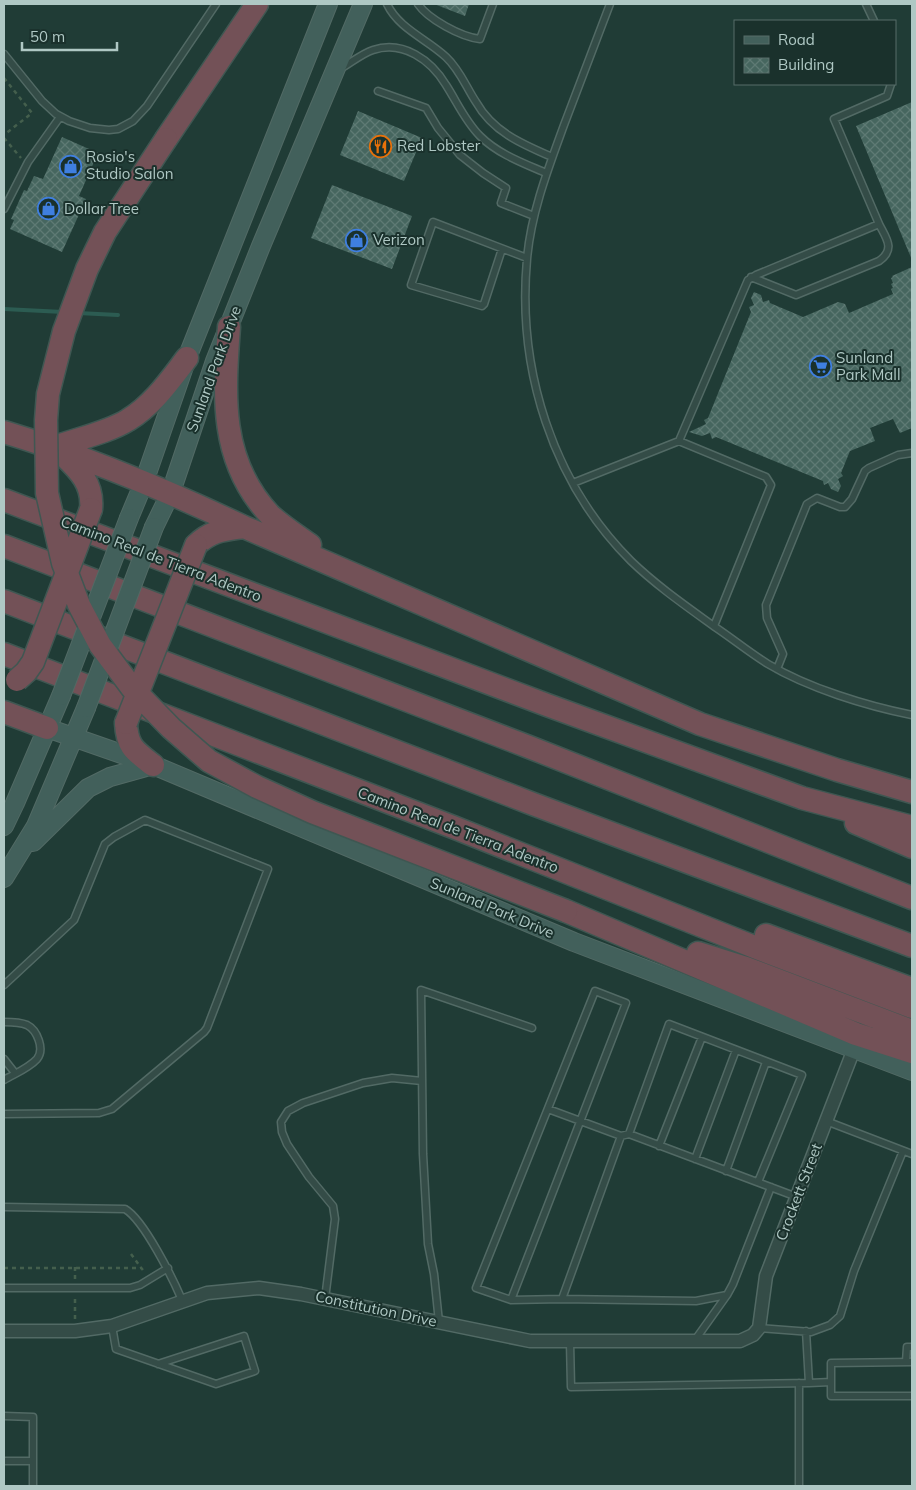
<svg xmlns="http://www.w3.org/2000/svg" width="916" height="1490" font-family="Mulish,sans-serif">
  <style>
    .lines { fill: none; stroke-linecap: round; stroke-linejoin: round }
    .stream { stroke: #2c5c52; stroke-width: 4 }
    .building { fill: url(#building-cross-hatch) }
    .lane-casing { stroke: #526a65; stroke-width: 9 }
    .street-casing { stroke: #526a65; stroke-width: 15 }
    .secondary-casing { stroke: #526a65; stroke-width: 20 }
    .highway-casing { stroke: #3f5752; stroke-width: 25 }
    .path { stroke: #445f4d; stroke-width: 2.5; stroke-dasharray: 4 4; stroke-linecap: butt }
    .lane { stroke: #344c47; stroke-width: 6 }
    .street { stroke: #344c47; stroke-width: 12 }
    .secondary { stroke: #42605b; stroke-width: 18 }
    .highway { stroke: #735157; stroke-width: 22 }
    .secondary-bridge-casing { stroke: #526a65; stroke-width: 20; stroke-linecap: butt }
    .highway-bridge-casing { stroke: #3f5752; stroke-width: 25; stroke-linecap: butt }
    .secondary-bridge { stroke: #42605b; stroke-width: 18 }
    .highway-bridge { stroke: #735157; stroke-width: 22 }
    .labels { text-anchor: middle; stroke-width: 4; stroke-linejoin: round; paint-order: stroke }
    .poi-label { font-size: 15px; fill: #afc8c4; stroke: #1a312c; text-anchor: start }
    .street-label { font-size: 15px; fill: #afc8c4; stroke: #1a312c }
  </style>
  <defs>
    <pattern id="building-cross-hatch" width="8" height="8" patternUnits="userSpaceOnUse" patternTransform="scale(1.25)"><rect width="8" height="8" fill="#46665f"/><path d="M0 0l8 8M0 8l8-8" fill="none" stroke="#5e7a74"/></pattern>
  </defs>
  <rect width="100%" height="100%" fill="#203c36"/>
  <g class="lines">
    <path class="stream" d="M 4,309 L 63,312
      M 78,313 L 118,315"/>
  </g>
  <path class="building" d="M 434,4 L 469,4 L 465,16 Z
    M 912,102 L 912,260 L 856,126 Z
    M 358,111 L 422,138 L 404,181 L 340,155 Z
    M 62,137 L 98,153 L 79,196 L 86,199 L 62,252 L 10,229 L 14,220 L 11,219 L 24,190 L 27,191 L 34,176 L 43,179 Z
    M 332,185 L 412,216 L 392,269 L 311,238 Z
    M 912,267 L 912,428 L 900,433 L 893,419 L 870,428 L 875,441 L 850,451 L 841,473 L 843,476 L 838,479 L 841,486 L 838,492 L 831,489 L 828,483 L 824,485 L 823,481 L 716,437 L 712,439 L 710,433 L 702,436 L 689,432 L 706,424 L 704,420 L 708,418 L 751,312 L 749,307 L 754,305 L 751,298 L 754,292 L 761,295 L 763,302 L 769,300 L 770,303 L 803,317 L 838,302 L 845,304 L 849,313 L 893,294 L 891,289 L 893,288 L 891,284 L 893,283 L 891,278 L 893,277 L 892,276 Z"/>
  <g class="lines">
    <defs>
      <path id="lane" d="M 387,4 C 399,29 427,39 446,57 C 460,70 466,87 476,102 C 493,132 522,144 552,157
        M 418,4 C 428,19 461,37 480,39 L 493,4
        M 610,4 C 595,44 579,85 564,125 C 548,169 531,213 527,259 C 517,369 552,482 631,561 C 657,586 686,606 715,627 C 733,639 750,653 768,664 C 808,688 867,706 912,715
        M 866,4 L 874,21
        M 4,54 L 42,101 L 56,114 L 69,121 L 90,128 L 109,130 L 118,129 L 133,121 L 147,106 L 216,4
        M 340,69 C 351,63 361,54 373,50 C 403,40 431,60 446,85 C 457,102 465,121 480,136 C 498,154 523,163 546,173
        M 378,91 L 426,108 L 438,128 L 460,155 L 483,173 L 506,188 L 501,203 L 534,216
        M 4,209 L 28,162 L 60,117
        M 502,249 L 484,304 L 482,306 L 411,285 L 433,222 L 527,258
        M 751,277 L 796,295 L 879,261 C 896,249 886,238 879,224
        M 573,483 L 679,441
        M 714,626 L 771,485 L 766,477 L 679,441 L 748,280 L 756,275 L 879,224 L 834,119 L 887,96 L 891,84
        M 777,669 L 783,654 L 767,618 L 766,605 L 807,504 L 817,498 L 840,507 L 845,507 L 852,499 L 865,471 L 869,468 L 898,455 L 912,453
        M 4,985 L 74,920 L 105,844 L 114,837 L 145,820 L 268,869 L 207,1028 L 204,1032 L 112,1109 L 99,1113 L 4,1114
        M 4,1022 C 12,1022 20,1022 27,1025 C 37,1030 45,1049 37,1059 C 29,1068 14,1074 4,1080
        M 4,1059 L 15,1073
        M 548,1109 L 621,1136 L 629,1134 L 797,1197
        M 826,1121 L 912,1154
        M 629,1134 L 669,1024 L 802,1075 L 758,1182
        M 659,1146 L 702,1037
        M 695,1159 L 736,1050
        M 726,1171 L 766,1062
        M 4,1207 L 125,1209 C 144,1220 173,1279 182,1300
        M 4,1288 L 130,1288 L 140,1285 L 168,1268
        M 325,1299 L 335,1219 L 333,1206 L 309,1177 L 287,1144 L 282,1132 L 281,1122 L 288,1111 L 303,1103 L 363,1083 L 392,1078 L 422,1081
        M 562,1299 L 621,1136
        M 511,1300 L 626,1003 L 595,991 L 476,1288 L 511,1300 L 562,1299 L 696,1301 L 727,1295
        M 439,1322 L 434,1274 L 428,1244 L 423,1154 L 421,990 L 532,1028
        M 112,1326 L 116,1349 L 216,1384 L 255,1371 L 244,1336 L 158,1364
        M 759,1328 L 811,1332 L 830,1325 L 840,1316 L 854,1271 L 903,1151
        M 695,1340 L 727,1295 L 733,1284 L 771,1187
        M 570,1342 L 571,1387 L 809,1383 L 806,1331
        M 906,1362 L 907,1347 L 912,1347
        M 831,1382 L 831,1396 L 912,1396
        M 799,1383 L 799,1486
        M 809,1383 L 831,1382 L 831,1363 L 912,1362
        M 4,1416 L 33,1417 L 33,1486
        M 4,1461 L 33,1461"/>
      <path id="street" d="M 4,1331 L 75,1331 L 112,1326 L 207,1293 L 259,1288 L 301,1294 L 530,1341 L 740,1341 L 753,1335 L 759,1328 L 766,1276 L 854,1049"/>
      <path id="secondary" d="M 129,518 L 144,482 L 187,358 L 328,4
        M 154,527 L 171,492 L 215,361 L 261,246 L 363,4
        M 47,728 L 153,765 L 574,942 L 912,1071
        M 4,826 L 15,803 L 61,696
        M 33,842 L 88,788 L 110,777 L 153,765
        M 4,878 L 36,826 L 86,708"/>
      <path id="highway" d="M 166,139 L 257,4
        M 229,327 C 224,395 219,461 270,515 C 282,526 296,535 310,545
        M 4,432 C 87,457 166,490 244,527 L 700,724 L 837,770 L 912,792
        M 4,500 L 547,705 L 802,798 L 912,827
        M 91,509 C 94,480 74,466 55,447 C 77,439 109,432 128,420 C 153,405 170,380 187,358
        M 196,545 C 212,530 224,530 244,527
        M 4,546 L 529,747 L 912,898
        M 4,601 L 533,804 L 912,946
        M 4,654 L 453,827 L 757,948 L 912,1007
        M 4,712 L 47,728
        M 126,723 C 127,747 135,751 153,765
        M 856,823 L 912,847
        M 566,911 L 856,1034 L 912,1052
        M 766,935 L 912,989
        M 698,953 L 746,968 L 912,1031"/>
    </defs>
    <use href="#lane" class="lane-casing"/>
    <use href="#street" class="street-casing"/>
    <use href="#secondary" class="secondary-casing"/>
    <use href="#highway" class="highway-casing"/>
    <path class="path" d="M 4,78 L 32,113 L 4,135
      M 4,138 L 21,158
      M 131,1254 L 145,1273
      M 4,1268 L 141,1268
      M 75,1279 L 75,1267
      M 75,1319 L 75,1297"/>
    <use href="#lane" class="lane"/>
    <use href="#street" class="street"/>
    <use href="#secondary" class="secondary"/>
    <use href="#highway" class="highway"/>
    <defs>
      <path id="secondary-bridge" d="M 61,696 L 129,518
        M 86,708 L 154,527"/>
      <path id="highway-bridge" d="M 166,139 L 105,232 L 87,269 L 64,331 L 48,394 L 46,420 L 47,493 L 63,563 L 79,605 L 100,645 L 132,688 L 171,728 L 209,761 L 257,787 L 312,812 L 566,911
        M 17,680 L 26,672 L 33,662 L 91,509
        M 126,723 L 196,545"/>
    </defs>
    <use href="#secondary-bridge" class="secondary-bridge-casing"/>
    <use href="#highway-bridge" class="highway-bridge-casing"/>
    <use href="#secondary-bridge" class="secondary-bridge"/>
    <use href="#highway-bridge" class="highway-bridge"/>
  </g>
  <defs>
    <symbol id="restaurant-ring" viewBox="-11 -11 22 22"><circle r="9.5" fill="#1a312c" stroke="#e8710a" stroke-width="1.5"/><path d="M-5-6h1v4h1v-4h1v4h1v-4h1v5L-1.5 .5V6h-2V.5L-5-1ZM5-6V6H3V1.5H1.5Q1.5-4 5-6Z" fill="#e8710a"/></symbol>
    <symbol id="shop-ring" viewBox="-11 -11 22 22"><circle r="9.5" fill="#1a312c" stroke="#3f7fe0" stroke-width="1.5"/><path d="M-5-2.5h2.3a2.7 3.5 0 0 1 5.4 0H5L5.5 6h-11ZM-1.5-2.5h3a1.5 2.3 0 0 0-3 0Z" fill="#3f7fe0"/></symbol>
    <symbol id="supermarket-ring" viewBox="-11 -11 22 22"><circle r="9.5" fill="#1a312c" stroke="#3f7fe0" stroke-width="1.5"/><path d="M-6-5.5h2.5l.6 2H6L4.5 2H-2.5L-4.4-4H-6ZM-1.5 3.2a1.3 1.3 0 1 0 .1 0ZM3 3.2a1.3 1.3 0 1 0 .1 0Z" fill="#3f7fe0"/></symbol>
  </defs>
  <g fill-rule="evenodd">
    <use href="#restaurant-ring" x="368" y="134" width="25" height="25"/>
    <use href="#shop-ring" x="58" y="154" width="25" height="25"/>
    <use href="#shop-ring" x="36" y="196" width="25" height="25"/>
    <use href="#shop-ring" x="344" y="228" width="25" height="25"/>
    <use href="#supermarket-ring" x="808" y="354" width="25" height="25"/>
  </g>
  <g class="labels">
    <g class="poi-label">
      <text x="397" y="151">Red Lobster</text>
      <text x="86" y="162">Rosio's<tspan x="86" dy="17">Studio Salon</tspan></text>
      <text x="64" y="214">Dollar Tree</text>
      <text x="373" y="245">Verizon</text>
      <text x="836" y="363">Sunland<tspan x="836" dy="17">Park Mall</tspan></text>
    </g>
    <g class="street-label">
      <text transform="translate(214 369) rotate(-70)" y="5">Sunland Park Drive</text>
      <text transform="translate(161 559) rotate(21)" y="5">Camino Real de Tierra Adentro</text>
      <text transform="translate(458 830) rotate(21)" y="5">Camino Real de Tierra Adentro</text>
      <text transform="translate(492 908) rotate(23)" y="5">Sunland Park Drive</text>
      <text transform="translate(799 1192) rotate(-69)" y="5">Crockett Street</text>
      <text transform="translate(376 1309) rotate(12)" y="5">Constitution Drive</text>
    </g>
  </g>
  <rect width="916" height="1490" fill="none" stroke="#afc8c4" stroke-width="10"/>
  <rect x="734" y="20" width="162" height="65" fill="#1a312c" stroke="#566d69"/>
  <rect x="744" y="36" width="25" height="8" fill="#42605b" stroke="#566d69"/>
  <text x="778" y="45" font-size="15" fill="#afc8c4">Road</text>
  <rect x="744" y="58" width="25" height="15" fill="url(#building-cross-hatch)" stroke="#566d69"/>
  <text x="778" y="70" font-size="15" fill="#afc8c4">Building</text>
  <path d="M22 42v8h95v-8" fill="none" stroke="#afc8c4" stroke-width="2.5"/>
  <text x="30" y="42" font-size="15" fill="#afc8c4" stroke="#1a312c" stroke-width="4" paint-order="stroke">50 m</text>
</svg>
